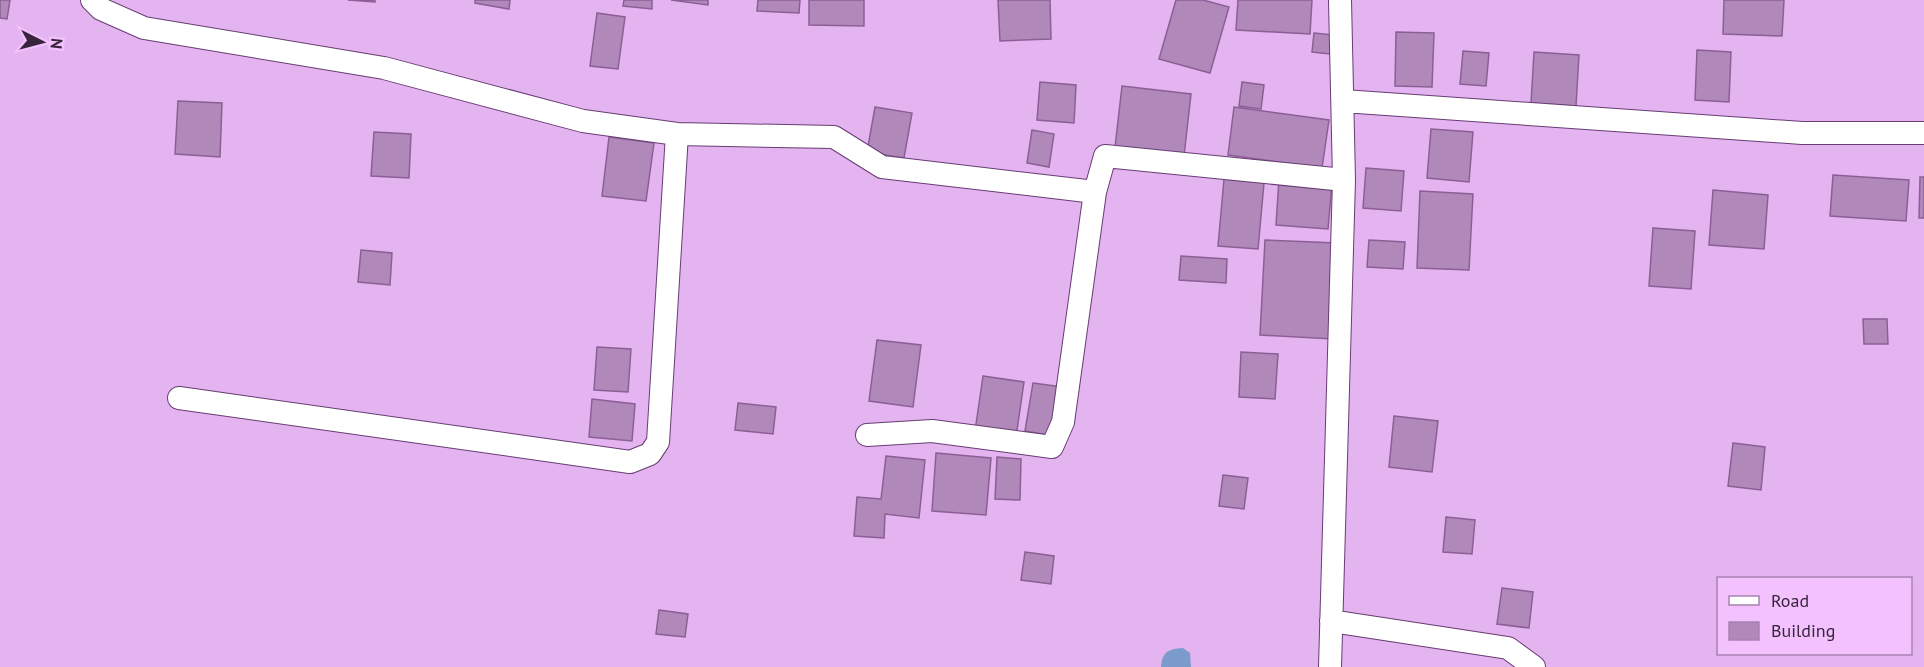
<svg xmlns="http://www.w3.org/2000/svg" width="1924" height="667" font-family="'PT Sans',sans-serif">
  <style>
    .water { fill: #7b9bcd }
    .building { fill: #b089ba; stroke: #8b5f96; stroke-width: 1.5 }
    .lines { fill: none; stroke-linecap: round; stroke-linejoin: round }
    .minor-casing { stroke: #673d72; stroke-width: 24 }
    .minor { stroke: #fff; stroke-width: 22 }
  </style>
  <rect width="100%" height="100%" fill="#e4b4f0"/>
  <path class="water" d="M 1183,648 L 1190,653 L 1191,667 L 1161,667 C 1162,652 1168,649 1183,648 Z"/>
  <path class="building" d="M 0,0 L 10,0 L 7,19 L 0,18 Z
    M 348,0 L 375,0 L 375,2 Z
    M 475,0 L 510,0 L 509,9 L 475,3 Z
    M 624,0 L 652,0 L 652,9 L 623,6 Z
    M 671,0 L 708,0 L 708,5 Z
    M 758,0 L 800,0 L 799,13 L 757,11 Z
    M 809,0 L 864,0 L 864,26 L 809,25 Z
    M 998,0 L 1050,0 L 1051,39 L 1000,41 Z
    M 1176,0 L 1203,0 L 1229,7 L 1210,73 L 1159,59 Z
    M 1238,0 L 1312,0 L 1310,34 L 1236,30 Z
    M 1724,0 L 1784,0 L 1782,36 L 1723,34 Z
    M 597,13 L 625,17 L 618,69 L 590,66 Z
    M 1396,32 L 1434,33 L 1432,87 L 1395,86 Z
    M 1314,33 L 1332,35 L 1330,54 L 1312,52 Z
    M 1697,50 L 1731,52 L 1729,102 L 1695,100 Z
    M 1463,51 L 1489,53 L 1486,86 L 1460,84 Z
    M 1534,52 L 1579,55 L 1576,106 L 1531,103 Z
    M 1040,82 L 1076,85 L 1074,123 L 1037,120 Z
    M 1242,82 L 1264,85 L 1261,109 L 1239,106 Z
    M 1122,86 L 1191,94 L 1184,156 L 1115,147 Z
    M 178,101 L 222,103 L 220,157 L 175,154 Z
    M 875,107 L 912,113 L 904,158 L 867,152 Z
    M 1234,107 L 1329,120 L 1322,168 L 1228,155 Z
    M 1431,129 L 1473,132 L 1469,182 L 1427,178 Z
    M 1032,130 L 1054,134 L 1049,167 L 1027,163 Z
    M 374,132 L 411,134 L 409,178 L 371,176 Z
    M 609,137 L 654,143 L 646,201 L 602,196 Z
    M 1366,168 L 1404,171 L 1401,211 L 1363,208 Z
    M 1833,175 L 1909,180 L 1906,221 L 1830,216 Z
    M 1920,177 L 1924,177 L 1924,218 L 1919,218 Z
    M 1224,179 L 1264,183 L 1258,249 L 1218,246 Z
    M 1279,179 L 1332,183 L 1328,229 L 1276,225 Z
    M 1713,190 L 1768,195 L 1764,249 L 1709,245 Z
    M 1420,191 L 1473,194 L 1469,270 L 1417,268 Z
    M 1653,228 L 1695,231 L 1691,289 L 1649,286 Z
    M 1265,240 L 1337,243 L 1333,339 L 1260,335 Z
    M 1369,240 L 1405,242 L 1403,269 L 1367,267 Z
    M 361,250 L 392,253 L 390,285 L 358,282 Z
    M 1181,256 L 1227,259 L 1226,283 L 1179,280 Z
    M 1863,319 L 1887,319 L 1888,344 L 1864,344 Z
    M 877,340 L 921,345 L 913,407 L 869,401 Z
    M 597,347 L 631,349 L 628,392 L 594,390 Z
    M 1241,352 L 1278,354 L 1275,399 L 1239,397 Z
    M 983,376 L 1024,382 L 1016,437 L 975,431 Z
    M 1033,383 L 1062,387 L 1054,436 L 1025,431 Z
    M 592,399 L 635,404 L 632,441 L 589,437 Z
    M 738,403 L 776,407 L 773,434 L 735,430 Z
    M 1394,416 L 1438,421 L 1432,472 L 1389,467 Z
    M 1733,443 L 1765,447 L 1761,490 L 1728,486 Z
    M 936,453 L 991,458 L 986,515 L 932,511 Z
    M 886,456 L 925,460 L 919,518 L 885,514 L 884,538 L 854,536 L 857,497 L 881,499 Z
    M 997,457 L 1021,459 L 1020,500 L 995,499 Z
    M 1223,475 L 1248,478 L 1244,509 L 1219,506 Z
    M 1446,517 L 1475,520 L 1472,554 L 1443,552 Z
    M 1025,552 L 1054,556 L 1051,584 L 1021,580 Z
    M 1502,588 L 1533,592 L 1529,628 L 1497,624 Z
    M 659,610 L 688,614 L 685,637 L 656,634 Z"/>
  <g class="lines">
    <defs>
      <path id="minor" d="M 92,0 L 101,9 L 144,28 L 384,68 L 583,121 L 677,134 L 834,137 L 882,167 L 1095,192
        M 1343,101 L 1802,133 L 1924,133
        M 179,398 L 630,462 L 650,454 L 658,442 L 677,134
        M 867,435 L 932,431 L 1052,447 L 1063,422 L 1095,192 L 1105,156 L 1344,180
        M 1331,621 L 1508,648 L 1534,667
        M 1330,667 L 1344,180 L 1340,0"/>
    </defs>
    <use href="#minor" class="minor-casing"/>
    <use href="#minor" class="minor"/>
  </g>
  <rect x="1717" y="577" width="195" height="78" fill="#f2c1fe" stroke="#a883b1" stroke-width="1.5"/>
  <rect x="1729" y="596" width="30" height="9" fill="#ffffff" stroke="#a883b1" stroke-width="1.5"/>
  <text x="1771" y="607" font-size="18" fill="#38253d">Road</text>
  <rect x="1729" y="622" width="30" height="18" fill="#b089ba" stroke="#a883b1" stroke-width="1.5"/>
  <text x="1771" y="637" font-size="18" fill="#38253d">Building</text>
  <g transform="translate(42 42) rotate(96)" stroke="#f2c1fe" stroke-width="4.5" paint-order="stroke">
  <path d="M0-4.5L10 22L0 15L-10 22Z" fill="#38253d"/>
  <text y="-9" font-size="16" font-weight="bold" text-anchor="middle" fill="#38253d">N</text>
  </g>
</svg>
